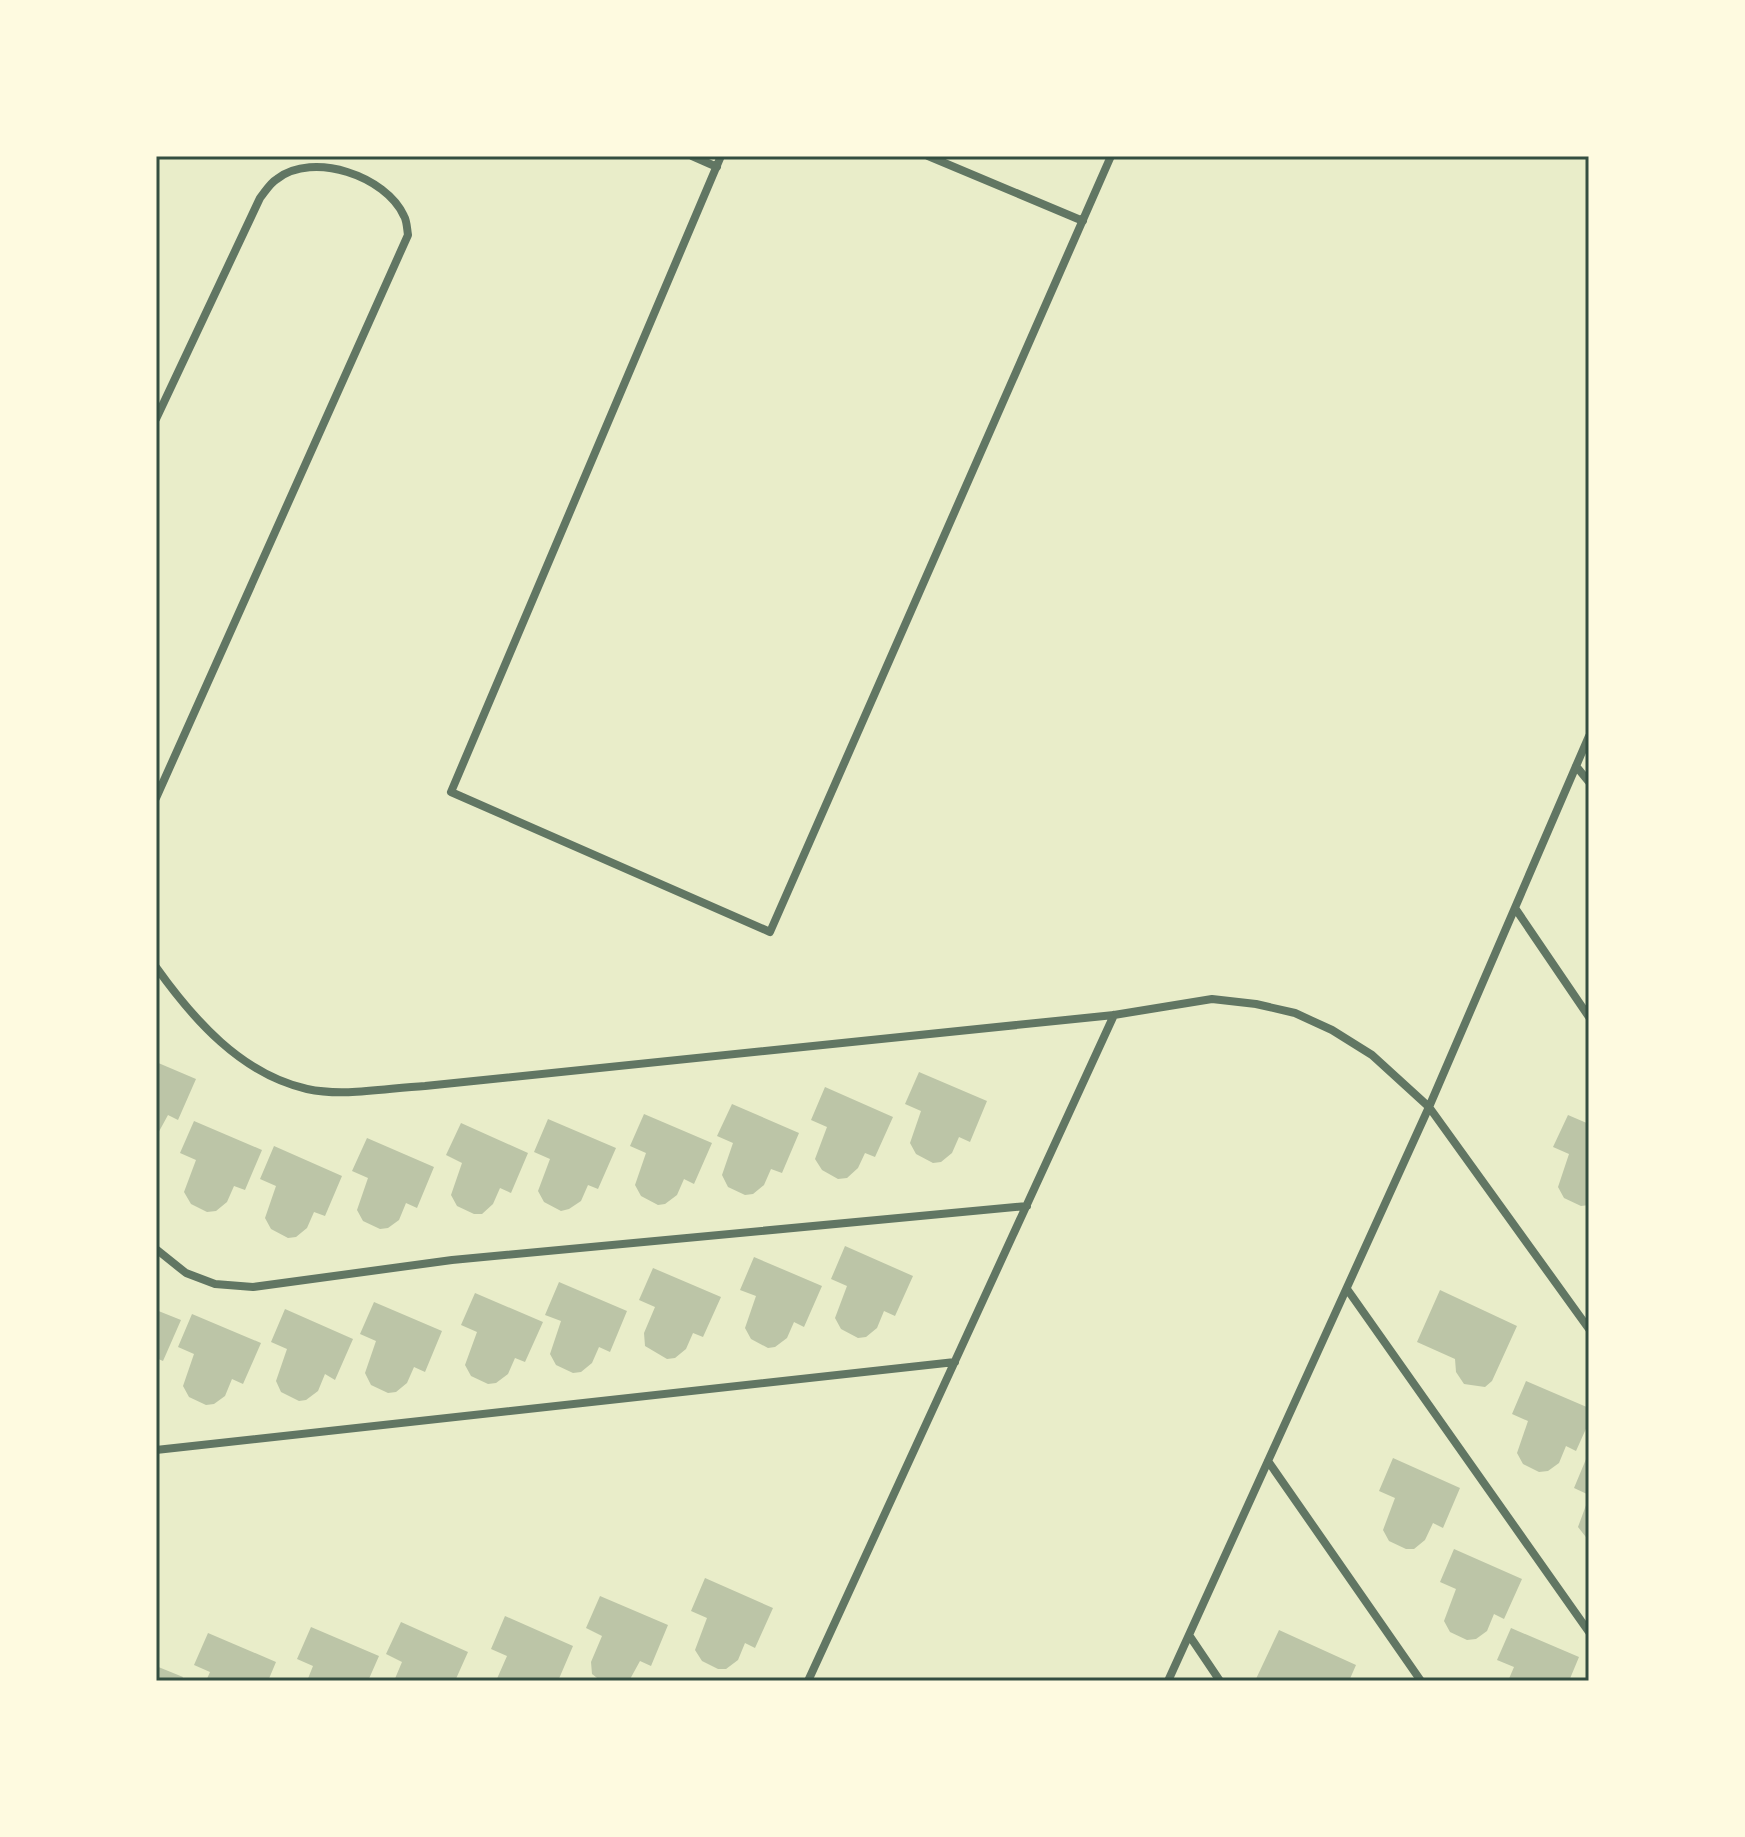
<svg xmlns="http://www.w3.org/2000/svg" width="1745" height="1837" font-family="'Libre Baskerville',serif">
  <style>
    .building { fill: #bcc5a7 }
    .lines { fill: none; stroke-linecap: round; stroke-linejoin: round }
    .minor { stroke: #617663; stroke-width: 8 }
    .neatline { fill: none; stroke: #344e41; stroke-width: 3 }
  </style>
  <rect width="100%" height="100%" fill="#e9edc9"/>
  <path class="building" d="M 156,1062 L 196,1079 L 178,1120 L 168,1115 L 156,1137 Z
    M 919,1072 L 987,1101 L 970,1142 L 959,1137 L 952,1153 L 941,1162 L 933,1163 L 916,1154 L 910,1143 L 921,1111 L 905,1104 Z
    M 825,1087 L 893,1117 L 875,1157 L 865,1153 L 858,1168 L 847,1178 L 838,1179 L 822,1170 L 815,1159 L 827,1127 L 811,1120 Z
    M 732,1104 L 799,1133 L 782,1173 L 771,1169 L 764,1185 L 753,1194 L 745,1195 L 728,1187 L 722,1175 L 733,1143 L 717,1136 Z
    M 644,1114 L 712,1143 L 694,1184 L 684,1179 L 677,1195 L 665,1204 L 658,1205 L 641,1196 L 635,1185 L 646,1153 L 630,1146 Z
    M 1568,1115 L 1589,1124 L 1589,1205 L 1581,1206 L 1564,1198 L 1558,1187 L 1569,1154 L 1553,1147 Z
    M 548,1119 L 616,1148 L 598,1189 L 588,1185 L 581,1201 L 569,1209 L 561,1211 L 544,1202 L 538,1191 L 550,1159 L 534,1152 Z
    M 194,1121 L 262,1150 L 245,1190 L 234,1186 L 227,1202 L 216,1211 L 207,1212 L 191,1204 L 184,1192 L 196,1160 L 180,1153 Z
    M 461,1123 L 528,1153 L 511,1193 L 500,1188 L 493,1204 L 482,1214 L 474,1214 L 457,1206 L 451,1195 L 462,1163 L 446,1155 Z
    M 367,1138 L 434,1167 L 417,1208 L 406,1203 L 399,1220 L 388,1228 L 380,1229 L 363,1221 L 357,1210 L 368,1178 L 352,1171 Z
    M 274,1146 L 342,1176 L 325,1216 L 314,1212 L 307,1228 L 296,1237 L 288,1238 L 271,1229 L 265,1218 L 276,1186 L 260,1179 Z
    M 845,1246 L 913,1276 L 895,1316 L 884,1311 L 877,1328 L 866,1337 L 858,1338 L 841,1329 L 835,1318 L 847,1286 L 831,1279 Z
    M 754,1257 L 822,1286 L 804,1327 L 794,1322 L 787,1338 L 775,1347 L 768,1348 L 751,1339 L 745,1328 L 756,1296 L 740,1290 Z
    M 653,1268 L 721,1297 L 703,1337 L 693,1333 L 686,1349 L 675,1358 L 667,1359 L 645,1346 L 644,1333 L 655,1307 L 639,1300 Z
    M 559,1282 L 627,1311 L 610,1352 L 599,1347 L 592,1363 L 581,1372 L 573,1373 L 556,1365 L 550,1354 L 561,1321 L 545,1315 Z
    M 1440,1290 L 1517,1326 L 1492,1381 L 1485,1387 L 1464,1384 L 1456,1372 L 1455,1359 L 1417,1342 Z
    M 475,1293 L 543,1322 L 525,1362 L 515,1358 L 508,1374 L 496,1383 L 488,1384 L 471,1376 L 465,1365 L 477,1332 L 461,1325 Z
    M 374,1302 L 442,1331 L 425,1372 L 414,1367 L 407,1383 L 396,1392 L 388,1393 L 371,1385 L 365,1373 L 376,1341 L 360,1334 Z
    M 285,1309 L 353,1339 L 335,1380 L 325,1374 L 318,1391 L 306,1400 L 299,1401 L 281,1392 L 276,1381 L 287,1349 L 271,1342 Z
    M 156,1310 L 181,1320 L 163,1361 L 156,1358 Z
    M 192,1314 L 261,1343 L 243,1384 L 232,1379 L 225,1396 L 214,1404 L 206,1405 L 189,1397 L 183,1386 L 194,1354 L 178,1347 Z
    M 1526,1381 L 1589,1408 L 1589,1422 L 1576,1451 L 1566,1446 L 1559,1463 L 1548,1471 L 1539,1472 L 1523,1464 L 1517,1453 L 1528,1421 L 1512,1414 Z
    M 1589,1452 L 1589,1495 L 1574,1488 Z
    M 1393,1458 L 1460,1488 L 1443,1528 L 1433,1523 L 1425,1540 L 1414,1549 L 1406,1549 L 1389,1541 L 1383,1530 L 1395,1498 L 1379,1491 Z
    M 1589,1497 L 1589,1541 L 1578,1527 Z
    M 1454,1549 L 1522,1579 L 1504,1619 L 1494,1614 L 1487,1631 L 1476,1639 L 1467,1640 L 1450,1632 L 1444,1621 L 1456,1589 L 1440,1582 Z
    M 705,1578 L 773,1608 L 755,1648 L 745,1643 L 738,1660 L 726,1669 L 718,1669 L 702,1661 L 695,1650 L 707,1618 L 691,1611 Z
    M 600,1596 L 668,1625 L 651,1666 L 640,1661 L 629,1681 L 601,1681 L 592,1674 L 591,1662 L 602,1636 L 586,1628 Z
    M 505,1616 L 573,1646 L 558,1681 L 496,1681 L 507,1656 L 491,1649 Z
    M 401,1622 L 468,1652 L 455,1681 L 394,1681 L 402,1662 L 386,1654 Z
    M 311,1627 L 379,1656 L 368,1681 L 307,1681 L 313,1666 L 297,1659 Z
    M 1511,1628 L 1579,1657 L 1569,1681 L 1508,1681 L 1514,1667 L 1497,1660 Z
    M 1279,1630 L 1356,1665 L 1349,1681 L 1255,1681 Z
    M 208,1633 L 276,1662 L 268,1681 L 206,1681 L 210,1672 L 194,1665 Z
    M 156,1666 L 183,1677 L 181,1681 L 156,1681 Z"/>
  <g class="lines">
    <path class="minor" d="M 692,156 L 717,167
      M 721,156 L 451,792 L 770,932 L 1111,156
      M 928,156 L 1083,221
      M 156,419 L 260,198 C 265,192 270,183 277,179 C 313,151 386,176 404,216 C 407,221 407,229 408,235 L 156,798
      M 1576,766 L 1589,782
      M 1515,908 L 1589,1017
      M 156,967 C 193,1019 241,1074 307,1089 C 344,1097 387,1088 425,1086 L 1114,1015 L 1212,999 L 1256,1004 L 1295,1013 L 1332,1030 L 1372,1055 L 1429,1107 L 1589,1329
      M 156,1249 L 186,1273 L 215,1284 L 253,1287 L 452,1260 L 1027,1206
      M 1347,1289 L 1589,1632
      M 156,1450 L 955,1362
      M 1268,1461 L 1421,1681
      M 1189,1635 L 1220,1681
      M 808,1681 L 1114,1015
      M 1168,1681 L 1429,1107 L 1589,736"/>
  </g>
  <rect width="1745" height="1837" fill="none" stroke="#fefae0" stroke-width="316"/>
  <rect x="158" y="158" width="1429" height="1521" class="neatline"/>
</svg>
